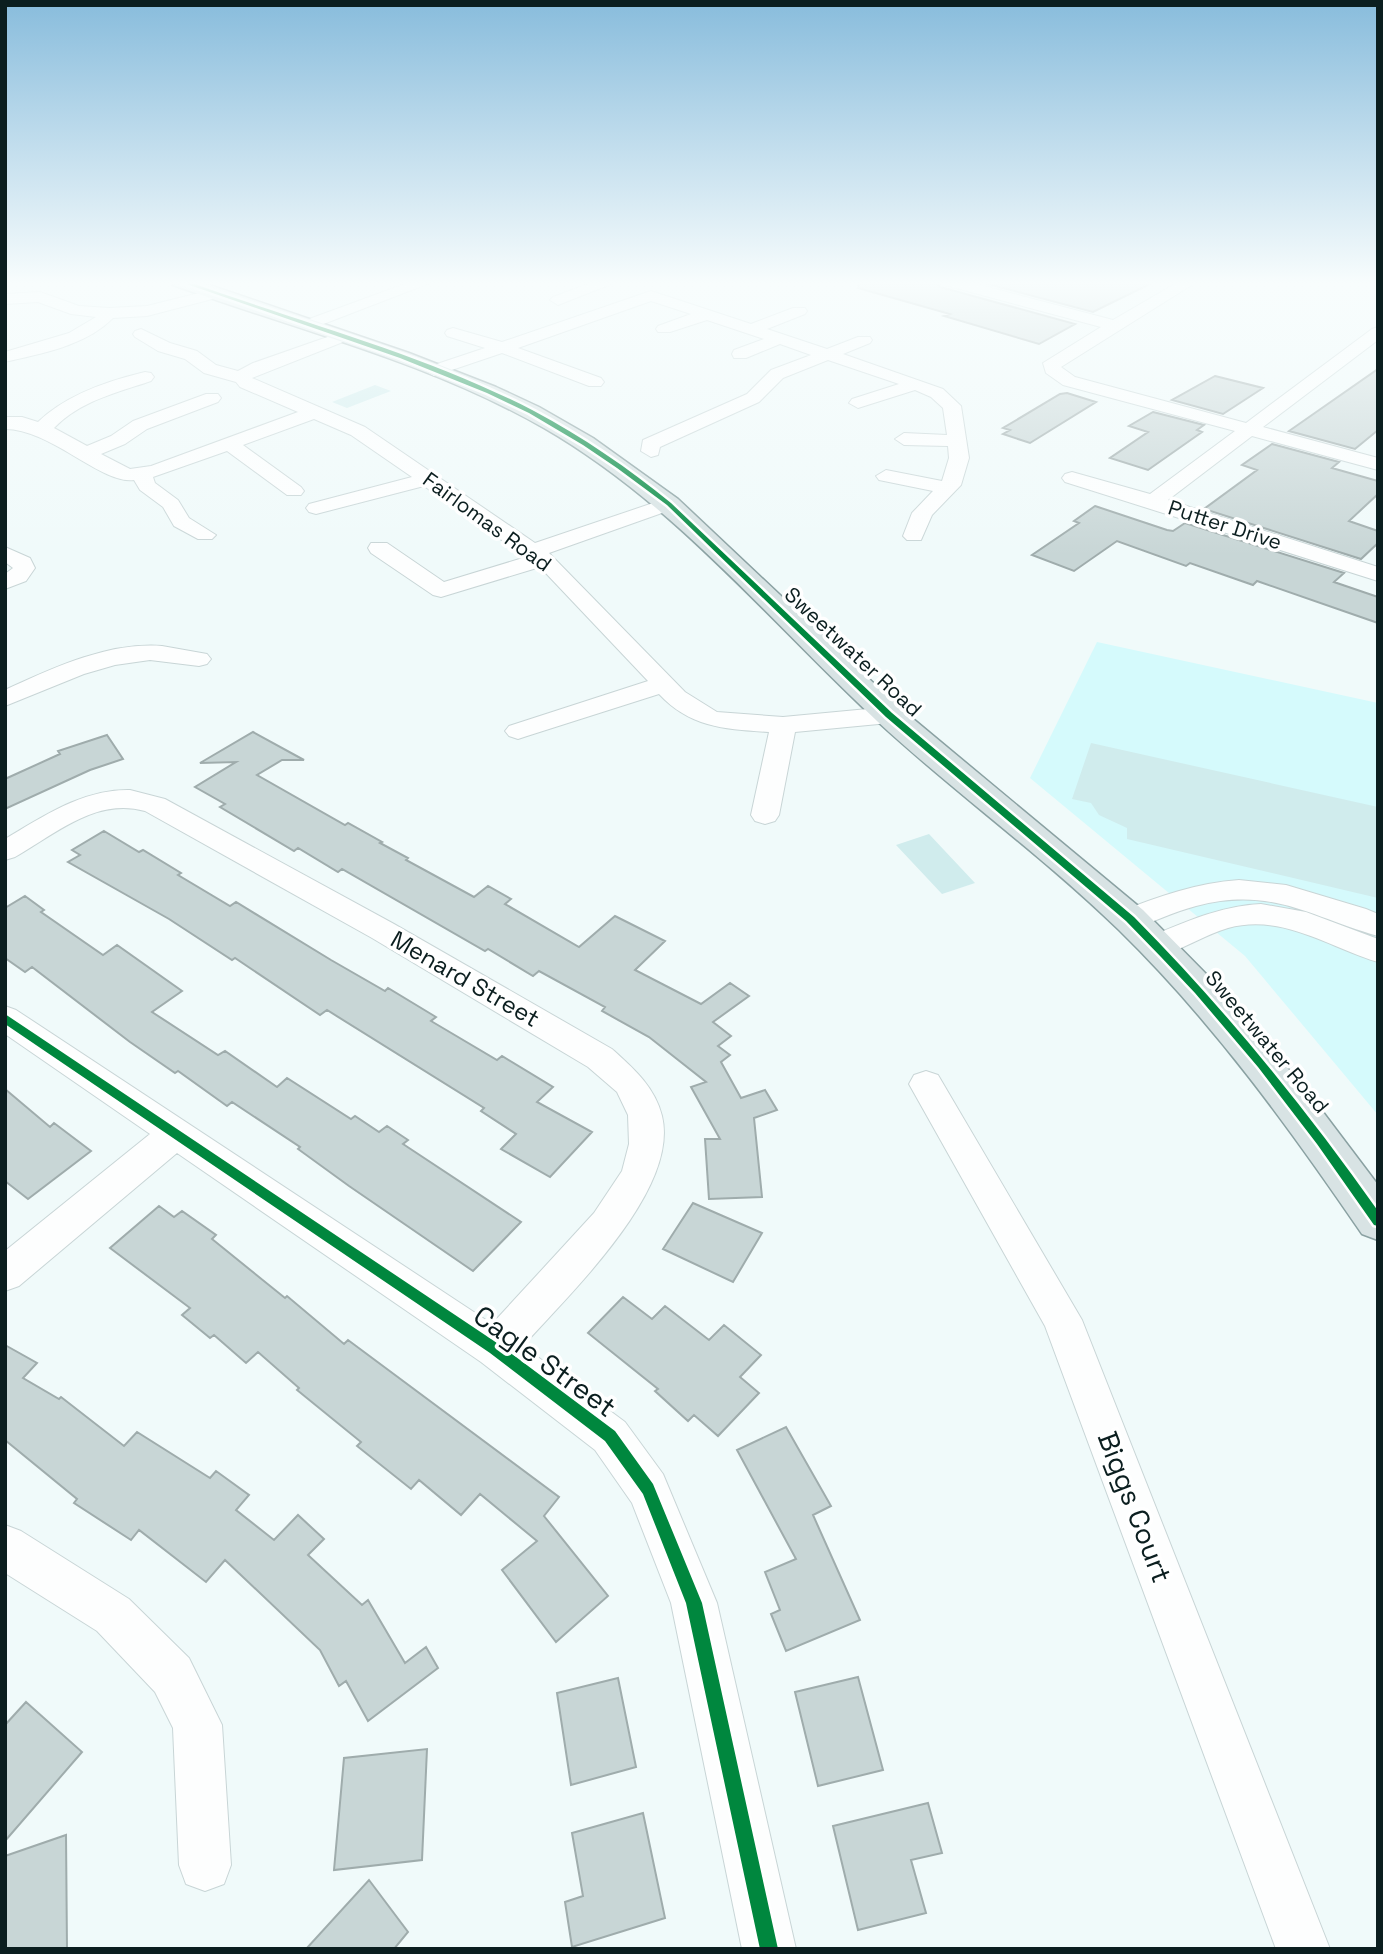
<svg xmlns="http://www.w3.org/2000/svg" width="1383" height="1954" font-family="'Space Grotesk',sans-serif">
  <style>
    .built { fill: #d5fafc }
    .green { fill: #d0eced }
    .building { fill: #c8d6d6; stroke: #9facac; stroke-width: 2 }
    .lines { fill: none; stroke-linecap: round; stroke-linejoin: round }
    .minor-casing { stroke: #c8d5d6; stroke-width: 2 }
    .major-casing { stroke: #8aa1a2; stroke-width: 3 }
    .minor { fill: #fdfefe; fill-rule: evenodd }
    .major { fill: #d8e3e4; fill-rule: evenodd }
    .cycleway-casing { stroke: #fff; stroke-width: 5 }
    .cycleway { fill: #00873e; fill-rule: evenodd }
    .labels { text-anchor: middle; stroke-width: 7; stroke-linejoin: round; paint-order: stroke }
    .far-street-label { font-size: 21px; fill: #0b1e1f; stroke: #fff }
    .street-label { font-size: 24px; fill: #0b1e1f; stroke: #fff }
    .near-street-label { font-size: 28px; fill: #0b1e1f; stroke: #fff }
  </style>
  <rect width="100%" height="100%" fill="#f0fafa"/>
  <path class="built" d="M 1097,642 L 1378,703 L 1378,1115 L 1245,956 L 1030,778 Z"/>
  <path class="green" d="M 375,385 L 391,391 L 347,408 L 332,402 Z
    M 1091,743 L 1378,807 L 1378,898 L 1127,839 L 1127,828 L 1099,815 L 1091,803 L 1072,799 Z
    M 929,834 L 975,883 L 942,894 L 896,845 Z"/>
  <path class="building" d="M 859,281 L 937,281 L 940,287 L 1075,324 L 1039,344 L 944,316 L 950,314 L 858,288 Z
    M 977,281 L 1156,281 L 1093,312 Z
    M 1378,369 L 1378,430 L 1355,449 L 1289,431 Z
    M 1215,376 L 1263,388 L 1223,414 L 1172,400 Z
    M 1067,393 L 1096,402 L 1030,443 L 1003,434 L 1010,430 L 1003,428 L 1060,394 Z
    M 1153,412 L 1204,425 L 1197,430 L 1202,432 L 1148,470 L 1110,458 L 1148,432 L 1129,426 Z
    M 1272,444 L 1339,462 L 1332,468 L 1378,481 L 1378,494 L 1349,521 L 1378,531 L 1378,543 L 1361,559 L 1204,509 L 1257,470 L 1242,465 Z
    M 1095,506 L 1167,530 L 1173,531 L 1185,523 L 1344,573 L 1334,582 L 1378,597 L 1378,623 L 1257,581 L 1253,585 L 1190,563 L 1186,566 L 1117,541 L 1074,571 L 1032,555 L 1079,523 L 1074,521 Z
    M 253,732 L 304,760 L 282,760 L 257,775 L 345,825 L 348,823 L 382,842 L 380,843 L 408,858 L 406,860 L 474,897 L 488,886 L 511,899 L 505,904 L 579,947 L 615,916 L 665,941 L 635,970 L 701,1004 L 730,983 L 749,996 L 713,1022 L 731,1036 L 718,1046 L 730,1055 L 721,1062 L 741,1098 L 765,1090 L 777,1110 L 754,1118 L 762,1197 L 709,1199 L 705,1139 L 720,1139 L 691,1087 L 706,1082 L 649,1037 L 602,1011 L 605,1007 L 539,971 L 533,976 L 488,949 L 485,951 L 342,869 L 338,872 L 298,848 L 294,851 L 220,807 L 225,804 L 195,787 L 236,762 L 200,763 Z
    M 107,735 L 123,759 L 90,770 L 5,809 L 5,779 L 60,754 L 58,751 Z
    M 104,831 L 139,852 L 143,850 L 181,873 L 178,875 L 230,906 L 236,902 L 331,960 L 385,991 L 388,988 L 436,1017 L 431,1021 L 497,1060 L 502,1056 L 553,1087 L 537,1102 L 592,1132 L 550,1177 L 501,1149 L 516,1134 L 481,1111 L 484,1108 L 327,1010 L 320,1015 L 235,958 L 232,960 L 169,919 L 68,862 L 80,855 L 72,850 Z
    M 25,896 L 44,910 L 41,912 L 103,955 L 117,945 L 182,991 L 152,1012 L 218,1055 L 225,1051 L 277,1087 L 287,1078 L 351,1119 L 355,1116 L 379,1132 L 387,1126 L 408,1140 L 403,1144 L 521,1222 L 473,1271 L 349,1186 L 298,1149 L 300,1147 L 232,1102 L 227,1106 L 178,1071 L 175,1073 L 130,1042 L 32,967 L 25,972 L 5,958 L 5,908 Z
    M 5,1089 L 50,1127 L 54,1123 L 91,1151 L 28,1199 L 5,1181 Z
    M 693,1203 L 762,1233 L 733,1282 L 663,1249 Z
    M 159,1206 L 174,1217 L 182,1211 L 216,1235 L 212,1239 L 285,1298 L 287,1296 L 344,1344 L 348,1340 L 559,1497 L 544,1516 L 608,1596 L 556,1642 L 502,1570 L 537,1541 L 480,1494 L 461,1515 L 419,1480 L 411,1489 L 357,1446 L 361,1442 L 297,1390 L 299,1388 L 258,1352 L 246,1363 L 214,1335 L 210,1338 L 182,1315 L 190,1308 L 110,1248 Z
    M 623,1297 L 652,1319 L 665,1306 L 709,1340 L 724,1325 L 761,1355 L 740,1377 L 759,1393 L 718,1436 L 694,1415 L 688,1421 L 655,1391 L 658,1389 L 588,1333 Z
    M 5,1345 L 37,1363 L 23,1378 L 59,1399 L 61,1397 L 124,1446 L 137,1432 L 210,1478 L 216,1471 L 249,1495 L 236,1510 L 274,1540 L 298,1515 L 324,1539 L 308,1555 L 362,1605 L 368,1600 L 405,1663 L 426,1647 L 438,1668 L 368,1721 L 346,1681 L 339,1686 L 320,1650 L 225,1560 L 206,1582 L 139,1530 L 131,1540 L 74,1503 L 77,1499 L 5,1440 Z
    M 786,1427 L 831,1506 L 813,1515 L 860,1620 L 786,1651 L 771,1614 L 780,1610 L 765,1572 L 796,1559 L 737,1450 Z
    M 858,1677 L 883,1770 L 818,1786 L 795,1692 Z
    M 618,1678 L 636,1767 L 571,1785 L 557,1693 Z
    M 26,1702 L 82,1752 L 5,1841 L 5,1725 Z
    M 427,1749 L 422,1860 L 334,1870 L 344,1758 Z
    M 928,1803 L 942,1853 L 911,1860 L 926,1913 L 858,1930 L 833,1826 Z
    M 643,1813 L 665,1918 L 572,1947 L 565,1902 L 583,1896 L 572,1833 Z
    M 66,1835 L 67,1949 L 5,1949 L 5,1856 Z
    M 369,1880 L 408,1932 L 394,1949 L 306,1949 Z"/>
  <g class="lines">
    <defs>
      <path id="minor" d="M 413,281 L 435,281 L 313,328 L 307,330 L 299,325 L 301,322 Z
        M 596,281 L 619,281 L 563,303 L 558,305 L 550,300 L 553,297 Z
        M 939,281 L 965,281 L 1113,320 L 1180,281 L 1198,281 L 1061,367 L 1075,377 L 1246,423 L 1372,329 L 1378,327 L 1378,340 L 1263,427 L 1378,458 L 1378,470 L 1252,436 L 1168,500 L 1378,567 L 1378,581 L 1065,482 L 1062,478 L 1065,474 L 1072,472 L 1150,494 L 1235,431 L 1063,385 L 1046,373 L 1043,363 L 1101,327 L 941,284 Z
        M 215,289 L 220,291 L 223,294 L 220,297 L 147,316 L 113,318 C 85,346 43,353 5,362 L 5,352 L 69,333 L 96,317 L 71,314 L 38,302 L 5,304 L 5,294 L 40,292 L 79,306 L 109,308 L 147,306 Z
        M 651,291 L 751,324 L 793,308 L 805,308 L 807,311 L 805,314 L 767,329 L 827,349 L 858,337 L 870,337 L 872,340 L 870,343 L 843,354 L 943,389 L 961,406 L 969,458 L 961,485 L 932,515 L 921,540 L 907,540 L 903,536 L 912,513 L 933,491 L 879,480 L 876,476 L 886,470 L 942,481 L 949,458 L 948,446 L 904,445 L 895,439 L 904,433 L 947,435 L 943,408 L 931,397 L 915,390 L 858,408 L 849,403 L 852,399 L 899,384 L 828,360 L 783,378 L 759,402 L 660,447 L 658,455 L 651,457 L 641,451 L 643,440 L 747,394 L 771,370 L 811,355 L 780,344 L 746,358 L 734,358 L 732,354 L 734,350 L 764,339 L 707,320 L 670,332 L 658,332 L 656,329 L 658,326 L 691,314 L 651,301 L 518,348 L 601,378 L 604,382 L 601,386 L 589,386 L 502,353 L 434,376 L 425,371 L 428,367 L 485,348 L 447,336 L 445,333 L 447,330 L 453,328 L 502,342 Z
        M 141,329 L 170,343 L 197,351 L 216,365 L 238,371 L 253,363 L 336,334 L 348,334 L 350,337 L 348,340 L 252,378 L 365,427 L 535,543 L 662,500 L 676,500 L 679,504 L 676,508 L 549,553 L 685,692 L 717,712 L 783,717 L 889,707 L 898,710 L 902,715 L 898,720 L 889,723 L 795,732 L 779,815 L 775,821 L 765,824 L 755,821 L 751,815 L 769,732 C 725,729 691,728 659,694 L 527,736 L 518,739 L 509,736 L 505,731 L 509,726 L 648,681 L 540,567 L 441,597 L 433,595 L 371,553 L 368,548 L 371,543 L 387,543 L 444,582 L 526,557 L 424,486 L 316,514 L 309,512 L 306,508 L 309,504 L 412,477 L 351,435 L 314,419 L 243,445 L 301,487 L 304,491 L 301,495 L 287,495 L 227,451 L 153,477 L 155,483 L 178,500 L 189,518 L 216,535 L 212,539 L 198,539 L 174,526 L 163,507 L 140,490 L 134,480 C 102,485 51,429 5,429 L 5,417 L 22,417 L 38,422 C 66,395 107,381 145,372 L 151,373 L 154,377 L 151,381 C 116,393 80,401 54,428 L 87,446 L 111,436 L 133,421 L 206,394 L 218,394 L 221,398 L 218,402 L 147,429 L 125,444 L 101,454 L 130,469 L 151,466 L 298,412 L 240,387 L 236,382 L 204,373 L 185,359 L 158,351 L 135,337 L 133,334 L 135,331 Z
        M 5,547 L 30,558 L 35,568 L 26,581 L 5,589 L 5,574 L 13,568 L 5,562 Z
        M 162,646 L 207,654 L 211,659 L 207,664 L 199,666 L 150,660 L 115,665 L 84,674 L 5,706 L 5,690 C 53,668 108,642 162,646 Z
        M 130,790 L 165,799 L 394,924 L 612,1049 C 633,1068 655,1087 662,1116 C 680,1190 569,1294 523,1346 L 625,1422 L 663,1474 L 717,1603 L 796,1949 L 742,1949 L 671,1603 L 632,1503 L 595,1450 L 481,1362 L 177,1153 L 19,1286 L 5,1291 L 5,1251 L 150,1134 L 5,1034 L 5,1006 L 16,1010 L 492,1324 L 594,1213 L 622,1171 L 629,1144 L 628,1115 L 617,1092 L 588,1067 L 372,938 L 145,811 C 96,797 55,834 15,857 L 5,860 L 5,839 C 44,816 83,789 130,790 Z
        M 1239,880 L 1286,885 L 1366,909 L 1378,914 L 1378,936 C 1310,917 1272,886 1196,906 C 1173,912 1152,923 1130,929 L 1119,926 L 1115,919 L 1119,912 C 1159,896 1197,883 1239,880 Z
        M 1261,904 L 1306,912 L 1378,939 L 1378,962 C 1328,947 1282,913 1228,928 C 1204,935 1182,950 1158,957 L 1147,954 L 1143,946 L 1147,938 C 1185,922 1220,906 1261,904 Z
        M 926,1071 L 938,1075 L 1082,1320 L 1330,1949 L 1276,1949 L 1045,1326 L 909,1084 L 914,1075 Z
        M 5,1525 L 21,1531 L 129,1599 L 189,1658 L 222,1725 L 231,1865 L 224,1884 L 205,1891 L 186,1884 L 179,1865 L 173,1728 L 155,1692 L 97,1631 L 5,1573 Z"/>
      <path id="major" d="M 171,281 L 198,281 L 409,353 L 496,387 L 539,407 L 593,438 L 678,499 L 900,708 L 1143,910 L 1212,980 L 1307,1091 L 1378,1185 L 1378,1240 L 1362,1234 C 1289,1127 1212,1021 1119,930 C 1043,856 955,793 877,721 C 769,620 674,503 544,428 C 429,362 297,330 173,285 Z"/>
    </defs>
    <use href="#minor" class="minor-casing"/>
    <use href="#major" class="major-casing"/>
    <use href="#minor" class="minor"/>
    <use href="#major" class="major"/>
    <defs>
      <path id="cycleway" d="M 178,281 L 186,281 C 302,323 424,354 534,411 C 583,437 628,468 671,503 L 892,713 L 1134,917 C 1224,1008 1304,1106 1378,1211 L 1378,1226 L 1374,1225 L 1317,1144 L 1258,1067 L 1195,993 L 1161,957 L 1126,921 L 886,717 L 667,505 L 617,468 L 583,445 L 529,413 L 487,393 L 400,358 Z
        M 5,1014 L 500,1345 L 615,1431 L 653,1484 L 702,1603 L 778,1949 L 760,1949 L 686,1603 L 643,1494 L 605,1441 L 490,1353 L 5,1024 Z"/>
    </defs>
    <use href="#cycleway" class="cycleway-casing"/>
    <use href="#cycleway" class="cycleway"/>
  </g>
  <linearGradient id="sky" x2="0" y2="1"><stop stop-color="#88bcdc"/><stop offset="0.51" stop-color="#f8fdfd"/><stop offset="1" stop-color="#f8fdfd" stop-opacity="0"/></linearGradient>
  <rect width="1383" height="555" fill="url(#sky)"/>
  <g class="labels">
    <g class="far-street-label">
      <text transform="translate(487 522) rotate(36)" y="7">Fairlomas Road</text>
      <text transform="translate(1225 525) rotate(18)" y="7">Putter Drive</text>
      <text transform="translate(853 652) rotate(43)" y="7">Sweetwater Road</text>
      <text transform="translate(1267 1042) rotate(50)" y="7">Sweetwater Road</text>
    </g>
    <g class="street-label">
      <text transform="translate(465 979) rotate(30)" y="8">Menard Street</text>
    </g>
    <g class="near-street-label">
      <text transform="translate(545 1361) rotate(36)" y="10">Cagle Street</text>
      <text transform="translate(1135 1507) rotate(69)" y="10">Biggs Court</text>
    </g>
  </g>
  <rect width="1383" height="1954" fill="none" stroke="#0b1e1f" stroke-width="14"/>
</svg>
